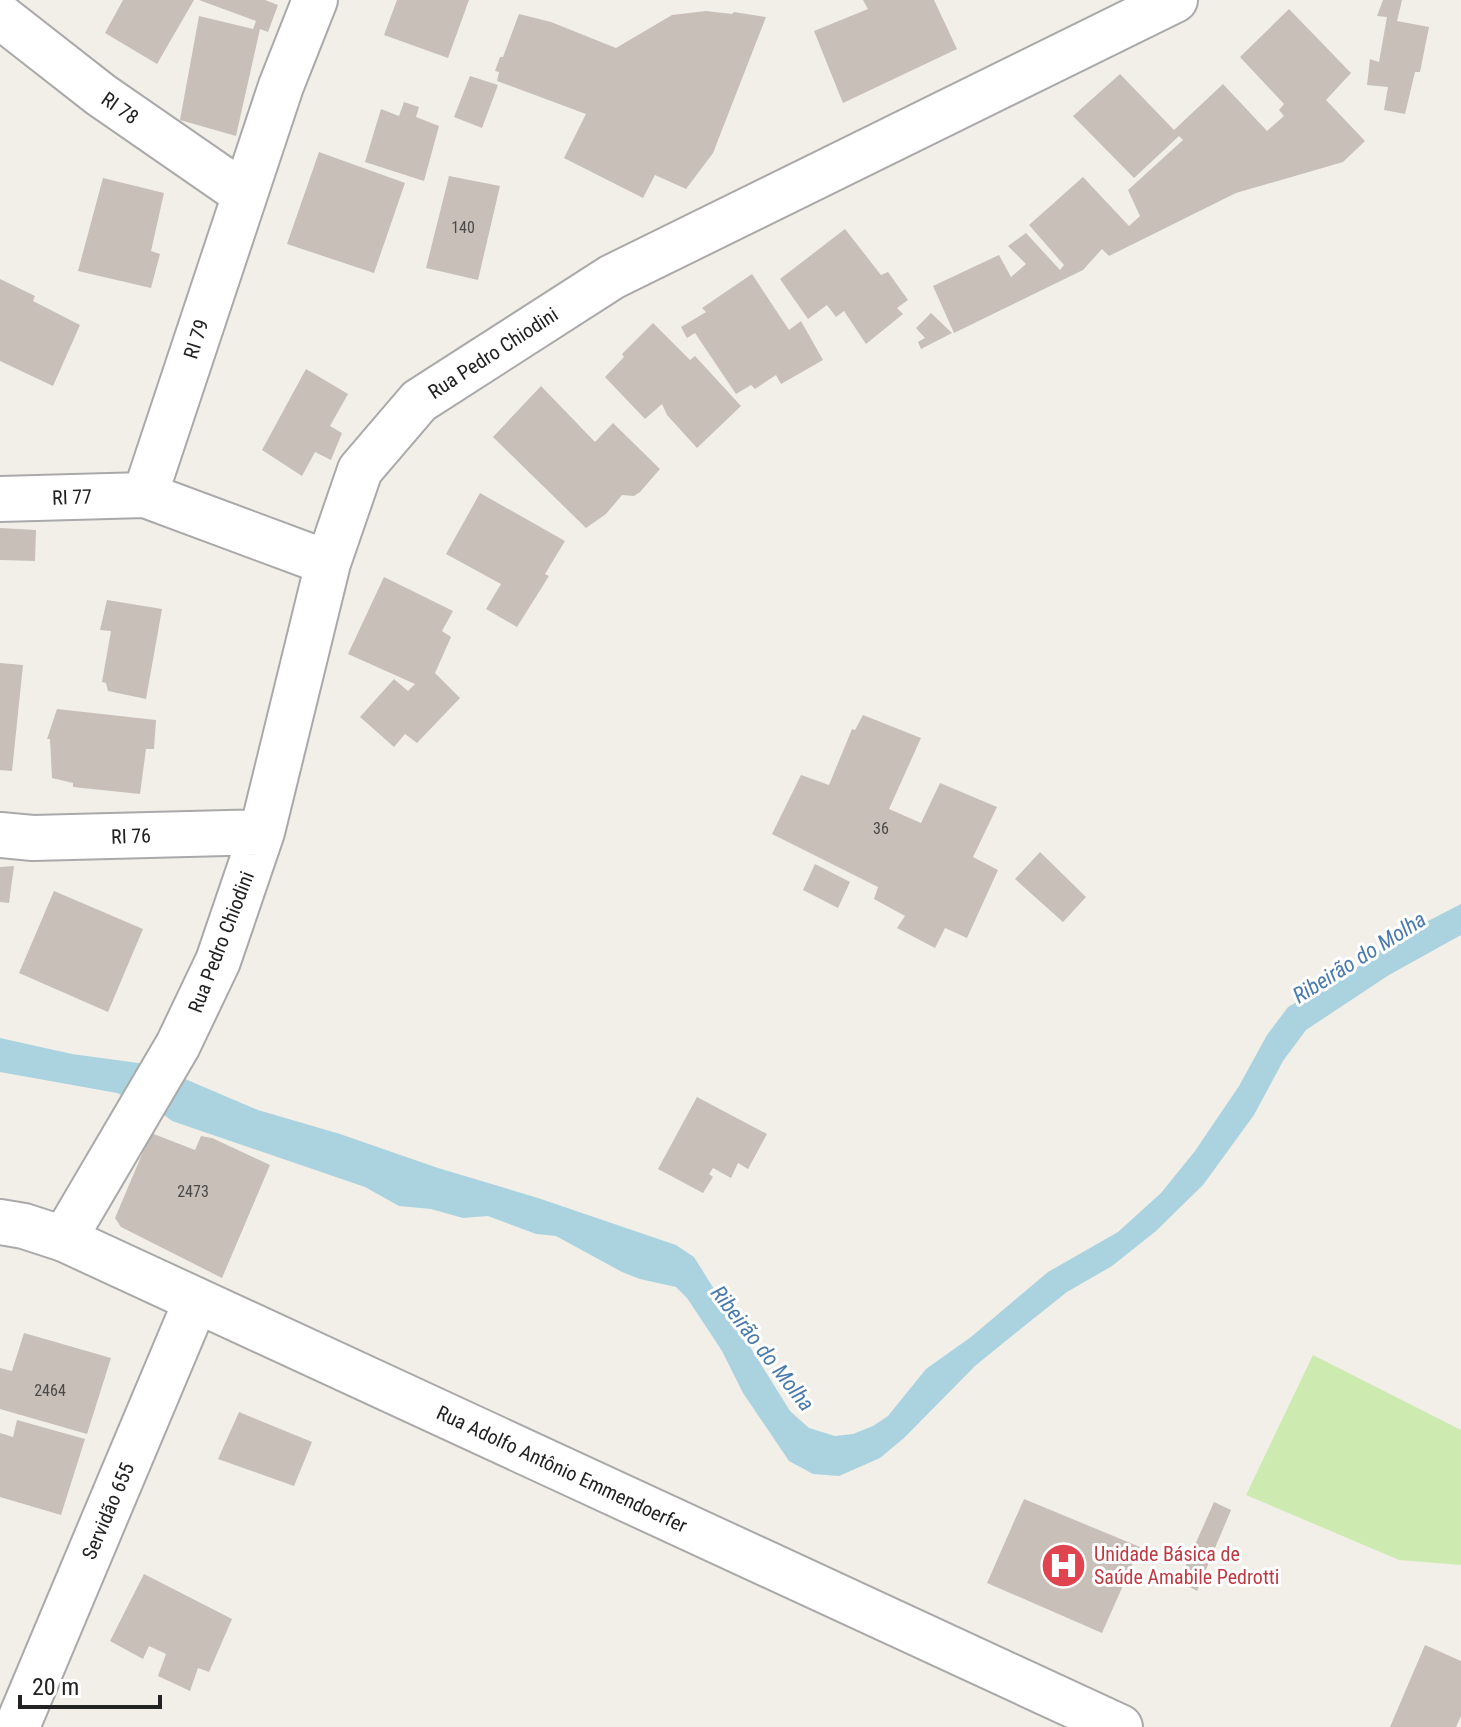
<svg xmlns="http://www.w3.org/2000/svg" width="1461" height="1727" font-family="'Roboto Condensed',sans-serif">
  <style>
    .grass { fill: #cdebb0 }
    .water { fill: #aad3df }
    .building { fill: #c7bfb8 }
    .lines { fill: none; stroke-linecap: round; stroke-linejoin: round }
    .minor-casing { stroke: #a9a9a9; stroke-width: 48 }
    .tertiary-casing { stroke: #a9a9a9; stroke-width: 48 }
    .minor { stroke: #fff; stroke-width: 44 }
    .tertiary { stroke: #fff; stroke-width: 44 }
    .labels { text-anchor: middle; stroke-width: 6; stroke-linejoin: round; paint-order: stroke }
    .number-label { font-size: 16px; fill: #4b4948 }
    .street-label { font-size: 20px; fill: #222; stroke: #fff }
    .health-label { font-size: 20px; fill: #be3a42; stroke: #fff; text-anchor: start }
    .water-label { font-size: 22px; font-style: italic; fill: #4a7aab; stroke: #fff }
  </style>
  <rect width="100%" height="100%" fill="#f2efe9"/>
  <path class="grass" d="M 1313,1355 L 1461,1430 L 1461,1565 L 1399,1560 L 1246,1495 Z"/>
  <path class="water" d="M 1461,904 L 1461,935 L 1389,975 L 1306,1030 L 1283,1061 L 1254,1115 L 1203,1185 L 1156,1231 L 1112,1266 L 1067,1292 L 1023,1327 L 975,1366 L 904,1438 L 880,1458 L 839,1476 L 813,1474 L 789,1461 L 743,1393 L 722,1351 L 687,1298 L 676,1287 L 640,1279 L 622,1272 L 556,1236 L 536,1234 L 488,1216 L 463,1218 L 431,1209 L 399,1206 L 365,1187 L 172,1121 L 163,1114 L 185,1079 L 258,1110 L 340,1134 L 438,1168 L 538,1198 L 676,1245 L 694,1257 L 790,1411 L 809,1428 L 835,1436 L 853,1434 L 873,1426 L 888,1416 L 926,1369 L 971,1337 L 1048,1272 L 1118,1232 L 1161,1193 L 1195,1151 L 1239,1086 L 1267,1035 L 1288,1007 L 1355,969 L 1397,937 Z
    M 0,1038 L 72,1054 L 146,1064 L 126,1097 L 117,1093 L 0,1072 Z"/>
  <path class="building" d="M 123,0 L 194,0 L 157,64 L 105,33 Z
    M 199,0 L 265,0 L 278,5 L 268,32 L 260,29 L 236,136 L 180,120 L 199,16 L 253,29 L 256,21 Z
    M 397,0 L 469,0 L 448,58 L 384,35 Z
    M 863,0 L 934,0 L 957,49 L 843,103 L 814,31 L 868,9 Z
    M 1383,0 L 1402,0 L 1397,21 L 1429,27 L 1420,72 L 1415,72 L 1405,114 L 1384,110 L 1388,87 L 1367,85 L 1370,59 L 1379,62 L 1387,17 L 1377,16 Z
    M 1289,9 L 1351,73 L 1326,100 L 1365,141 L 1343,162 L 1236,193 L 1109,256 L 1102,249 L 1083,270 L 954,333 L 933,286 L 999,255 L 1011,277 L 1026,264 L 1008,246 L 1026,233 L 1060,270 L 1064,265 L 1029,225 L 1083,177 L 1129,226 L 1140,216 L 1128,190 L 1183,140 L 1179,136 L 1134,178 L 1073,116 L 1120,74 L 1174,130 L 1223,84 L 1267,131 L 1284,116 L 1279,110 L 1284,104 L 1240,57 Z
    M 706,11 L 732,14 L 734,12 L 766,17 L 713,153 L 686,189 L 655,175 L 643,198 L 564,158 L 586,114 L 497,81 L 499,72 L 495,71 L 500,57 L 503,57 L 519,14 L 551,22 L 616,48 L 672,15 Z
    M 470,76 L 498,85 L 482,128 L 454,117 Z
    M 404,102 L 419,107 L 416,117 L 439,126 L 424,181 L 365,162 L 381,109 L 399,116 Z
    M 319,152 L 405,183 L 374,273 L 287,244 Z
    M 449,176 L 500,186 L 478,280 L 426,268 Z
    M 103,178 L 164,193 L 151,251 L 160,254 L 151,288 L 78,271 Z
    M 845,229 L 881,275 L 888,272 L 908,300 L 897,308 L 903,314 L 866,344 L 844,311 L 836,317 L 827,305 L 808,319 L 780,279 Z
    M 752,274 L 789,330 L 801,321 L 823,360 L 781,384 L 776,375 L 755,389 L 751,385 L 736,394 L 695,333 L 687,338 L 681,327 L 706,312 L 702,308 Z
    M 0,279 L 35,296 L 33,301 L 80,325 L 53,386 L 0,361 Z
    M 931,313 L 952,333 L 921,349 L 918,342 L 925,338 L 916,328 Z
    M 653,323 L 690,360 L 695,356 L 741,406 L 697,448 L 667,415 L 662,404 L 645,419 L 605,377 L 624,357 L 622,354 Z
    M 306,369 L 348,394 L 330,426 L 342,433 L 331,460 L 315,452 L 302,476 L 262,450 Z
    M 541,386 L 595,442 L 613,423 L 660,469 L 640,492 L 634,496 L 622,495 L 606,514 L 586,528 L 493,437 Z
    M 480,493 L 565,541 L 545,574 L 549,576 L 517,627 L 486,609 L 501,584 L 446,554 Z
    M 0,528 L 36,530 L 35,561 L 0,560 Z
    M 384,577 L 453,611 L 442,631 L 451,637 L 435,673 L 460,698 L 417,743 L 405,734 L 394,747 L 360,717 L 394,679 L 408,691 L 415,684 L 348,654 Z
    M 107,600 L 162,609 L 146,699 L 108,691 L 106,683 L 102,682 L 111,631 L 100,630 Z
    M 0,663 L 23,665 L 12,771 L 0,770 Z
    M 57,709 L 156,720 L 154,749 L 146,749 L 140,794 L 73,787 L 73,783 L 52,778 L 50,739 L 47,739 Z
    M 863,715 L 921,738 L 889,809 L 921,823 L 940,783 L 997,807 L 973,857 L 998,870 L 967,938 L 945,928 L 935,948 L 897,928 L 905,916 L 874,899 L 878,887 L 772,834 L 801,775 L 829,785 L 852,729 L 855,730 Z
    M 1040,852 L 1086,897 L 1063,922 L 1015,879 Z
    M 815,864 L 850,882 L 838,908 L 803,890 Z
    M 14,866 L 9,903 L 0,902 L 0,867 Z
    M 54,891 L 143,929 L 108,1012 L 19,973 Z
    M 697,1097 L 767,1134 L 748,1169 L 738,1163 L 731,1178 L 713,1168 L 709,1174 L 713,1177 L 703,1193 L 658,1169 Z
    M 151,1133 L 195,1150 L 201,1136 L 212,1138 L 270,1165 L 222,1278 L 121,1227 L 115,1218 Z
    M 24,1333 L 111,1358 L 87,1434 L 0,1409 L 0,1368 L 12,1371 Z
    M 239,1412 L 312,1442 L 294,1486 L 218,1459 Z
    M 17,1420 L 85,1439 L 61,1515 L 0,1497 L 0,1433 L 13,1437 Z
    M 1024,1499 L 1140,1547 L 1102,1633 L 987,1583 Z
    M 1214,1502 L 1231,1510 L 1197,1591 L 1179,1581 Z
    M 144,1574 L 232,1619 L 209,1672 L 198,1668 L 190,1691 L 158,1676 L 166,1654 L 149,1646 L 143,1659 L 110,1641 Z
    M 1425,1645 L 1461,1661 L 1461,1716 L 1456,1727 L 1390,1727 Z"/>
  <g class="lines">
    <defs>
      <path id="minor" d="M 315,0 L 281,86 L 145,495 L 328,563
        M 0,16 L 101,95 L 244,194
        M 0,499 L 145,495
        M 0,835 L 33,838 L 262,832
        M 64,1239 L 178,1045 L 218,961 L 262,832 L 328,563 L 360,470 L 419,401 L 612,277 L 1175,0
        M 19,1722 L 196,1301"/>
      <path id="tertiary" d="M 0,1222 L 24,1226 L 64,1239 L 1120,1727"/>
    </defs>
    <use href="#minor" class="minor-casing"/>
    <use href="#tertiary" class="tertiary-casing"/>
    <use href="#minor" class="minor"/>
    <use href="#tertiary" class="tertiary"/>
  </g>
  <defs>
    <symbol id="hospital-disc" viewBox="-11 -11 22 22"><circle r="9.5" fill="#e0444e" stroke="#fff"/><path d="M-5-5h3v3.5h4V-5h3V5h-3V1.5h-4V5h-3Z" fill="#fff"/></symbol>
  </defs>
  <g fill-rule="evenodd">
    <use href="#hospital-disc" x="1038" y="1540" width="51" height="51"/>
  </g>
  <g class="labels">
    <g class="number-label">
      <text x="463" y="233">140</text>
      <text x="881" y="834">36</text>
      <text x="193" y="1197">2473</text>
      <text x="50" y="1396">2464</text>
    </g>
    <g class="street-label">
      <text transform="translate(120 108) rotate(35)" y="7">RI 78</text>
      <text transform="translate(196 339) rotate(-72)" y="7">RI 79</text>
      <text transform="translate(493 353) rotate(-33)" y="7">Rua Pedro Chiodini</text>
      <text transform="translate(72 497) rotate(-2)" y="7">RI 77</text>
      <text transform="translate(131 836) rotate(-2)" y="7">RI 76</text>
      <text transform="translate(221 942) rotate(-69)" y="7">Rua Pedro Chiodini</text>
      <text transform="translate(562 1469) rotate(25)" y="7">Rua Adolfo Antônio Emmendoerfer</text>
      <text transform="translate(108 1511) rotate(-67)" y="7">Servidão 655</text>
    </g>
    <g class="health-label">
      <text x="1094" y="1561">Unidade Básica de<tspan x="1094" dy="23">Saúde Amabile Pedrotti</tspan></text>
    </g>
    <g class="water-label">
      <text transform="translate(1359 957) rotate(-32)" y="8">Ribeirão do Molha</text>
      <text transform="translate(763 1348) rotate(52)" y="8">Ribeirão do Molha</text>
    </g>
  </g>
  <path d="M20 1695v12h140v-12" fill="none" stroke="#222222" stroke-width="4"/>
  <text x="32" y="1695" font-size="24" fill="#222222" stroke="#ffffff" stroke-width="6" paint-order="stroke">20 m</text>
</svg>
